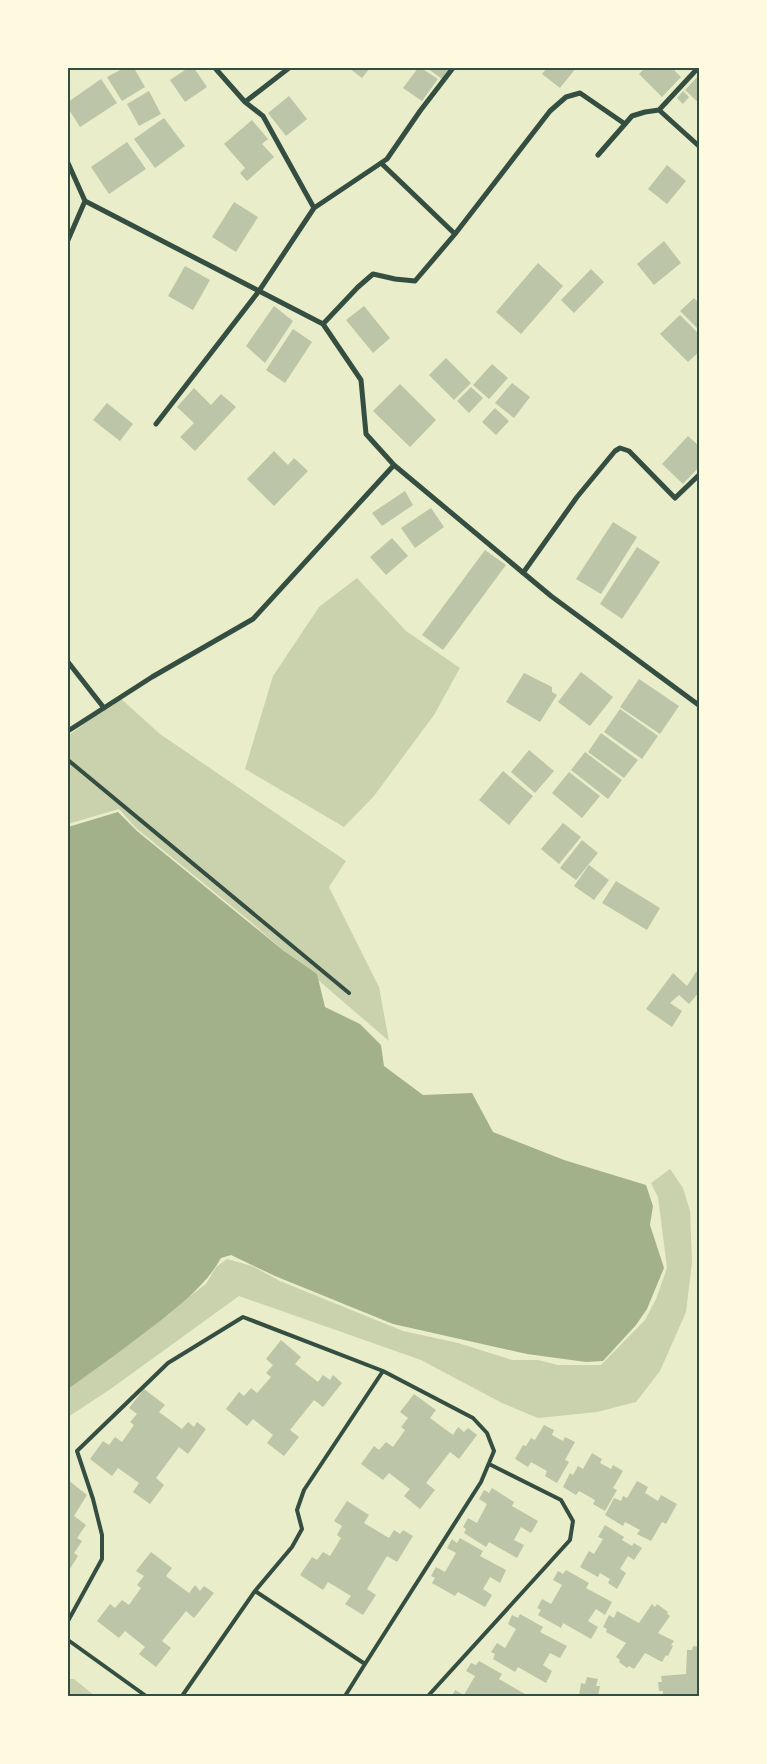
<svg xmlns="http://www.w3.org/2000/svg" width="767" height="1764" font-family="'Fira Sans',sans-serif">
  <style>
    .green { fill: #cad2ad }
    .water { fill: #a3b18a }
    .building { fill: #bcc5a7 }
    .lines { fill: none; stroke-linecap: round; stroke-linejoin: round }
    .service { stroke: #344e41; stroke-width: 4 }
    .minor { stroke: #344e41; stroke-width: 5 }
    .neatline { fill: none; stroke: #344e41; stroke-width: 2 }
  </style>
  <rect width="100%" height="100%" fill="#e9edc9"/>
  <path class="green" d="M 357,578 L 406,631 L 460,668 L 434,715 L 374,796 L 344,827 L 245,769 L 273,676 L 319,607 Z
    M 119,697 L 160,734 L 346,861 L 329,887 L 379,987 L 389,1041 L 246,918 L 136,828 L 119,809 L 68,824 L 68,736 Z
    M 670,1169 L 683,1188 L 690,1211 L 692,1262 L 686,1312 L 660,1371 L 636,1402 L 597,1412 L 538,1418 L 502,1403 L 421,1360 L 239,1296 L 112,1388 L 68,1417 L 68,1387 L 206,1284 L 216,1267 L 227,1259 L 252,1266 L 280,1281 L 403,1331 L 458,1343 L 512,1360 L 538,1360 L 558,1365 L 601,1365 L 645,1320 L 656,1299 L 667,1268 L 658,1197 L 651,1183 Z
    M 68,1679 L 74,1679 L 95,1696 L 68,1696 Z"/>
  <path class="water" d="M 118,812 L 137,831 L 284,951 L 317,974 L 325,1007 L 360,1024 L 381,1045 L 384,1066 L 423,1095 L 472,1093 L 493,1132 L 564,1160 L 646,1185 L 653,1206 L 650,1225 L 664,1268 L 647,1309 L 636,1325 L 603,1361 L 586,1362 L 527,1354 L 393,1324 L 275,1276 L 231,1255 L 221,1258 C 206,1285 183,1302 160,1321 C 130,1344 99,1367 68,1389 L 68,827 Z"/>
  <path class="building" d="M 124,68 L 134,68 L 145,87 L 122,101 L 107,77 Z
    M 188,68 L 194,68 L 207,87 L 185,102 L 170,80 Z
    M 349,68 L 370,68 L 362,78 Z
    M 418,68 L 421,68 L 438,79 L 422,101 L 403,88 Z
    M 427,68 L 451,68 L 442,79 Z
    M 547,68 L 576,68 L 560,88 L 542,74 Z
    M 645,68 L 672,68 L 681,77 L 662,97 L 639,74 Z
    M 697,77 L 700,80 L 700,104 L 685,90 Z
    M 101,79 L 117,103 L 80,127 L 68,108 L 68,102 Z
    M 149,91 L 161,114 L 139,126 L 127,104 Z
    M 683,91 L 689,97 L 683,104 L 677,98 Z
    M 289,96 L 307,119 L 286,136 L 268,113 Z
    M 164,118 L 185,146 L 155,168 L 134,139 Z
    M 252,120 L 268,139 L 262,144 L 274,157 L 247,181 L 240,173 L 245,168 L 224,144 Z
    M 127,142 L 146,169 L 109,194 L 91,167 Z
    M 667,165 L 686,181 L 667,204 L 648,189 Z
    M 234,202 L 258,217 L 236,252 L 212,237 Z
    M 664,241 L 681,263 L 654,285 L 637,264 Z
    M 538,263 L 563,286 L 521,334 L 496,312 Z
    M 185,266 L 210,280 L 193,310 L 168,296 Z
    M 591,269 L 604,282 L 574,313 L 561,300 Z
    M 694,298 L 700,304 L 700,331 L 680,311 Z
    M 274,306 L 293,321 L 265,363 L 246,346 Z
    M 364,306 L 390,338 L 373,353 L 346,320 Z
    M 680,315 L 700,335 L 700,351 L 688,362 L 660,334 Z
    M 293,329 L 312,342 L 285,383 L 266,370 Z
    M 446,358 L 471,383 L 454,400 L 429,375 Z
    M 492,364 L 508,378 L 489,399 L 473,385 Z
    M 512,383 L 530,397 L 514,418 L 495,403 Z
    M 400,384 L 436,420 L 410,447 L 373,411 Z
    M 471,387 L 483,398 L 469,413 L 457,401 Z
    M 194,388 L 211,405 L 221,394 L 236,407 L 195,451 L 180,437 L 194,423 L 177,407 Z
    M 107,403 L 133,424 L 120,441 L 93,420 Z
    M 495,408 L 509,421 L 496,435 L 482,422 Z
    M 688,436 L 700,447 L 700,466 L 683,484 L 662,464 Z
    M 274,451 L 288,465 L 294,458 L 308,471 L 274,506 L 247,479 Z
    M 405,491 L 413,505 L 382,526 L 372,513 Z
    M 431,508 L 444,527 L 415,548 L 401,528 Z
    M 613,522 L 637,537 L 601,594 L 576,579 Z
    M 392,538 L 408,556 L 386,575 L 370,557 Z
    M 637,547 L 660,562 L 622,619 L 600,604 Z
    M 485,550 L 506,565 L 443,650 L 422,635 Z
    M 581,672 L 613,697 L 590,726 L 558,702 Z
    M 524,673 L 552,687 L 552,692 L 557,695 L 540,722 L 506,702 Z
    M 639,679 L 679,706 L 660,734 L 620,707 Z
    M 620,709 L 658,736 L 642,759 L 604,732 Z
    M 601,733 L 638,760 L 624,778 L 588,752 Z
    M 529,750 L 554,771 L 535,793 L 511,772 Z
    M 585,752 L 622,780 L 608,799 L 571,770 Z
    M 503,771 L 533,796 L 509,825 L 479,800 Z
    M 569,772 L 600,796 L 582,818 L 552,793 Z
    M 563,823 L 581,837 L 559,864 L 541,849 Z
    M 582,840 L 598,853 L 576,880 L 560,868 Z
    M 589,865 L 609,880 L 594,900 L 574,886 Z
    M 616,881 L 660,908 L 647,930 L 602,903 Z
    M 696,972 L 700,974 L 700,991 L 689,1004 L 679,995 L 670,1003 L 682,1011 L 672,1027 L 646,1009 L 673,973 L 687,986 Z
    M 281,1340 L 301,1357 L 295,1364 L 318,1382 L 323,1375 L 330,1380 L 333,1375 L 342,1383 L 323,1407 L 314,1400 L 290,1430 L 299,1437 L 284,1456 L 267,1443 L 273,1435 L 253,1419 L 247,1426 L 226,1409 L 239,1392 L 244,1396 L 251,1388 L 257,1393 L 271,1377 L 266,1373 L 273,1365 L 266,1359 Z
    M 144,1389 L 165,1405 L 159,1412 L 182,1429 L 188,1422 L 194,1427 L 197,1422 L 206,1429 L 188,1454 L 179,1447 L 156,1478 L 164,1485 L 150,1504 L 133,1492 L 139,1483 L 118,1468 L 112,1476 L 90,1459 L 103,1441 L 109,1445 L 115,1437 L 122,1442 L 134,1425 L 130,1422 L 137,1414 L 129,1408 Z
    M 414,1394 L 436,1410 L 430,1418 L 453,1435 L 458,1427 L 464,1432 L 468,1428 L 477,1435 L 459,1459 L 450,1452 L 426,1483 L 435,1490 L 420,1509 L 404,1496 L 410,1489 L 389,1473 L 383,1480 L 361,1464 L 374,1446 L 379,1450 L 386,1442 L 393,1447 L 405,1430 L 401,1427 L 408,1418 L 400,1412 Z
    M 544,1425 L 554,1430 L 552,1435 L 563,1441 L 565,1437 L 575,1442 L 565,1460 L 569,1462 L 557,1483 L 545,1476 L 547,1471 L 531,1462 L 528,1467 L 515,1459 L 523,1445 L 526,1446 L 531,1438 L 535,1440 Z
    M 592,1453 L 602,1459 L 600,1463 L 611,1469 L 613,1465 L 623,1471 L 613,1488 L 617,1490 L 605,1511 L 593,1504 L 595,1500 L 579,1491 L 576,1495 L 563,1487 L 570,1473 L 573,1475 L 578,1466 L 583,1469 Z
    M 68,1480 L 87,1495 L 74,1516 L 86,1525 L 77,1538 L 82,1541 L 74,1553 L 78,1556 L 68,1572 Z
    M 637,1481 L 648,1487 L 645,1493 L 658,1501 L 661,1495 L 677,1504 L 666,1524 L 662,1522 L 651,1541 L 637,1534 L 640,1530 L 625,1522 L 623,1526 L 605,1515 L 614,1498 L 621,1501 L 623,1496 L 627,1498 Z
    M 492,1488 L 514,1502 L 512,1506 L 538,1521 L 531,1533 L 521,1527 L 514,1540 L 524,1545 L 517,1558 L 489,1542 L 486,1547 L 464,1533 L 466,1529 L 463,1527 L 468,1518 L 477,1523 L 487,1504 L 479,1499 L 484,1490 L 489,1493 Z
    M 347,1501 L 369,1515 L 364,1523 L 389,1538 L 394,1530 L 400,1534 L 403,1530 L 413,1536 L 397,1562 L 387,1556 L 367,1589 L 376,1595 L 363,1615 L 345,1604 L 351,1596 L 328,1582 L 323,1590 L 300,1575 L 312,1557 L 317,1560 L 323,1552 L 330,1556 L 341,1538 L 337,1535 L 342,1526 L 334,1521 Z
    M 605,1525 L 624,1537 L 622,1540 L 632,1546 L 634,1543 L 642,1548 L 634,1560 L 628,1556 L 620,1569 L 626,1573 L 617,1589 L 608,1583 L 610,1579 L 600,1573 L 598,1577 L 580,1567 L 589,1551 L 594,1554 L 603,1539 L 598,1537 Z
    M 460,1538 L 483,1551 L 480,1556 L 506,1570 L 500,1583 L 490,1577 L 483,1589 L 492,1595 L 485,1607 L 458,1592 L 455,1596 L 432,1583 L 435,1578 L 431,1576 L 436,1567 L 445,1572 L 456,1553 L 447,1548 L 452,1539 L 457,1543 Z
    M 151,1552 L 172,1568 L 166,1576 L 189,1593 L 195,1585 L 200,1591 L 204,1586 L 214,1593 L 194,1618 L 186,1611 L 162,1641 L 171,1648 L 156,1667 L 139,1654 L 145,1647 L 125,1631 L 119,1638 L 97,1621 L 110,1604 L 115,1608 L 122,1600 L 129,1605 L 141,1588 L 137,1585 L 144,1576 L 136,1571 Z
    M 566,1570 L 589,1583 L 586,1588 L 612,1602 L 605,1615 L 596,1609 L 588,1621 L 598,1627 L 591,1639 L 563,1623 L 561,1628 L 538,1615 L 541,1610 L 537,1608 L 542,1599 L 551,1604 L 562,1585 L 553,1580 L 558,1571 L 563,1574 Z
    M 652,1604 L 655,1607 L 657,1604 L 668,1612 L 667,1614 L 670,1616 L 658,1633 L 674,1641 L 671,1645 L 673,1646 L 668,1656 L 666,1655 L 662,1662 L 645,1653 L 634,1669 L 629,1666 L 627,1668 L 619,1662 L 620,1660 L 616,1657 L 626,1643 L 606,1632 L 607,1629 L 603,1627 L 609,1615 L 614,1618 L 617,1611 L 639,1623 Z
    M 520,1614 L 543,1627 L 540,1632 L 567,1646 L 560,1658 L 550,1653 L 543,1665 L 552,1671 L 546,1683 L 518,1667 L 515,1672 L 493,1659 L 495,1654 L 491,1652 L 497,1643 L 505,1648 L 516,1629 L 508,1624 L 512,1615 L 518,1618 Z
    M 693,1646 L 700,1647 L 700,1686 L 698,1686 L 697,1696 L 681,1696 L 681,1694 L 663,1695 L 663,1691 L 659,1691 L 658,1682 L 662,1682 L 661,1676 L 686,1674 L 687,1650 L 692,1650 Z
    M 479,1661 L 502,1674 L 499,1679 L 525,1694 L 524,1696 L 452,1696 L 455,1690 L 464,1695 L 475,1676 L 466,1671 L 471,1663 L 476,1665 Z
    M 587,1677 L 598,1679 L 596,1686 L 600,1686 L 598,1696 L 579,1696 L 581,1683 L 585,1684 Z"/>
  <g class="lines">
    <path class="service" d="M 68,760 L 349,993
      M 255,1591 L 365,1664
      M 68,1621 L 102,1559 L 102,1535 L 93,1499 L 77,1451 L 168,1363 L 243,1317 L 383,1371 L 473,1418 L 487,1433 L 494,1451 L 481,1482 L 365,1664 L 345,1696
      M 68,1640 L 146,1696
      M 182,1696 L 255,1591 L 292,1547 L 302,1529 L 297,1510 L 304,1490 L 383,1371
      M 428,1696 L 570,1540 L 573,1521 L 561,1500 L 489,1464"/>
    <path class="minor" d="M 215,68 L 245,102 L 263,116 L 314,208
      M 698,68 L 659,110 L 700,147
      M 245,102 L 289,68
      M 598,155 L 632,116 L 645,112 L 659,110
      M 68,163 L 85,201 L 323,324 L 361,380 L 366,434 L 394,465 L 551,596 L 700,706
      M 381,163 L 455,234
      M 68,240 L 85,201
      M 323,324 L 358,287 L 373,274 L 395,279 L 415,281 L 455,234 L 550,111 L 566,97 L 580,93 L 625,124
      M 156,424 L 259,291 L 314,208 L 387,159 L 420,111 L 453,68
      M 523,573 L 577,497 L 615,451 L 620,448 L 629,451 L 675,498 L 700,474
      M 68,662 L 104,708
      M 68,731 L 152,677 L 253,619 L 394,465"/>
  </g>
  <rect width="767" height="1764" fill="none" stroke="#fefae0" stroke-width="138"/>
  <rect x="69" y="69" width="629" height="1626" class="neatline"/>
</svg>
